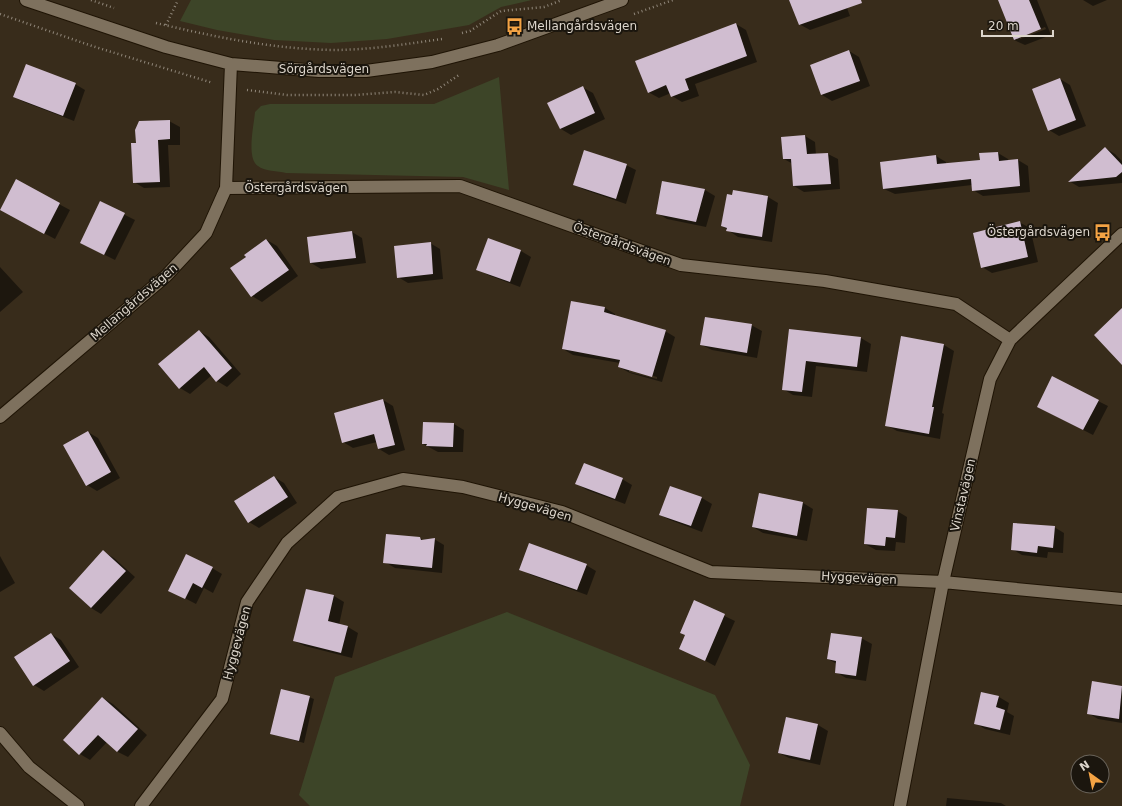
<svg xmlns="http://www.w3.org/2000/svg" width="1122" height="806" font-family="'DejaVu Sans',sans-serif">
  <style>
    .green { fill: #3d4528 }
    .shadow { fill: #0007; fill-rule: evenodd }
    .building { fill: #d0bdd0 }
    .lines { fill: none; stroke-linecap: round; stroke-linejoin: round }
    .minor-casing { stroke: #1f1405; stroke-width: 14 }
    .path { stroke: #90877a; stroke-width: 2.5; stroke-dasharray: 1 3; stroke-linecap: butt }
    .minor { stroke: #7e715e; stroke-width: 12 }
    .labels { text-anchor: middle; stroke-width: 4; stroke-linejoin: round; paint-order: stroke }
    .poi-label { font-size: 12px; fill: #ddd6cc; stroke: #1b160e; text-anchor: start }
    .street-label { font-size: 12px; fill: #ddd6cc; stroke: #1b160e }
  </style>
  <rect width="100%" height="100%" fill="#382c1b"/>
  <path class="green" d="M 191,0 L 532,0 L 501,7 L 469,25 L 387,39 L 331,43 L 274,40 L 217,30 L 180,21 Z
    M 499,77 L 509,190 L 463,177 L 286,173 C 278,171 264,171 258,166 C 246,158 254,125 255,112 L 261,106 L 270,104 L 434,104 Z
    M 507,612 L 715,695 L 750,765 L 740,806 L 310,806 L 299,795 L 335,677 Z"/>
  <path class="shadow" d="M 790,0 L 844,0 L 850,16 L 810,30 L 799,24 Z
    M 1002,0 L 1037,0 L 1051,35 L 1025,45 L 1014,40 ZM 1045,27 L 1046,29 L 1020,39 L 1020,37 Z
    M 1083,0 L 1107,0 L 1093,6 Z
    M 736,24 L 746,30 L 757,62 L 695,84 L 699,96 L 682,102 L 672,96 L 671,93 L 659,98 L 648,92 Z
    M 849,51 L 859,57 L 870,86 L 832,101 L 822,95 Z
    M 1060,79 L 1070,85 L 1086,126 L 1059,136 L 1049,130 Z
    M 75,84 L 85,90 L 74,121 L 24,102 L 14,97 Z
    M 582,87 L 593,93 L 605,119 L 571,135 L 561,129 L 549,103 Z
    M 169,121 L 180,127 L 180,145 L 168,145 L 170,187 L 144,188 L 134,182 L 137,144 Z
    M 805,136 L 815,142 L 816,155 L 828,154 L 838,159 L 840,189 L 804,192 L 794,186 L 793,164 L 784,159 L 782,138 Z
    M 1105,148 L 1115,154 L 1122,161 L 1122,183 L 1079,187 L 1069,181 Z
    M 998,153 L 1008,159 L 1008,161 L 1018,160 L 1028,166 L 1030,192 L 983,196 L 973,190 L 972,185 L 895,194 L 884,189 L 936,156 L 946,162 L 946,164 L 981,161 L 980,154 Z
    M 626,165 L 636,170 L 626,204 L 585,190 L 574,185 Z
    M 16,181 L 70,210 L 55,239 L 38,230 Z
    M 663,182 L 705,190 L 715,196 L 706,227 L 667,219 L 657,213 Z
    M 734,192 L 768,197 L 778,203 L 772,242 L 738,237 L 722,226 Z
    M 101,203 L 135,220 L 115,260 L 81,243 Z
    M 1019,222 L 1030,228 L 1038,262 L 992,273 L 982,267 Z
    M 352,232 L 362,238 L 366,263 L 321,269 L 311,263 L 308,238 Z
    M 267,240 L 277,246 L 298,276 L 262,302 L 252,296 L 245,255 Z
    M 488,240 L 521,251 L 531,257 L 520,287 L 488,275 L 478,269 Z
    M 430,243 L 440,249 L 443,279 L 408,283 L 398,277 Z
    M 0,267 L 23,292 L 0,312 Z
    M 572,302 L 605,308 L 615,314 L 615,316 L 665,331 L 675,337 L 662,382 L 630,373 L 619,367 L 620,363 L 573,355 L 563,349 ZM 629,369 L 657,377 L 657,379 L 629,372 Z
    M 751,325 L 762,331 L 757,358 L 712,350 L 702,345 Z
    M 790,330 L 861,338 L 871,344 L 867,372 L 816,366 L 812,397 L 793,395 L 783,389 Z
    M 199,331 L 209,337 L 241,374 L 227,387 L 217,381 L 212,375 L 190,394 L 180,388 Z
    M 902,337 L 944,345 L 954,351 L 942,413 L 944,414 L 940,439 L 897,431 L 886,425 Z
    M 383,400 L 393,406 L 405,450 L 389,455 L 379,449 L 377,442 L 353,448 L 343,442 Z
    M 1098,401 L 1108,406 L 1093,435 L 1048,412 Z
    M 454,424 L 464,430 L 463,452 L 438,452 L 423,444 Z
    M 88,432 L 98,438 L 120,478 L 97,491 L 87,485 Z
    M 274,477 L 284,483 L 297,503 L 259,528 L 249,522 Z
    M 622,479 L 632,485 L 625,504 L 587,490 L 577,484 Z
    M 671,487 L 702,498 L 712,504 L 702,532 L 670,520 L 660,515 Z
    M 759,494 L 803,503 L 813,509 L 807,541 L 763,533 L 753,527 Z
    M 897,511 L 907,517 L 905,543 L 896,542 L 895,551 L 876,550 L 865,544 Z
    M 1054,527 L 1064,533 L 1063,553 L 1048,552 L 1047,558 L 1022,555 L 1012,549 Z
    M 420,538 L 423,540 L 434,539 L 444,545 L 442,573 L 395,568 L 385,562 Z
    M 104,552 L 114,558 L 135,577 L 101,614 L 91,608 L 70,588 Z
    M 0,556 L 15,583 L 0,592 Z
    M 586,565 L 596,571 L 587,595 L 531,575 L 521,569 Z
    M 212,568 L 222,574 L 213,593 L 204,588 L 196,604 L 169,590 Z
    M 307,590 L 334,596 L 344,602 L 339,625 L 348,627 L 358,633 L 352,658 L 305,646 L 294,641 Z
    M 695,602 L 735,621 L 715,666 L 689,652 L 686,635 Z
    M 51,634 L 61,640 L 79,667 L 44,691 L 34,685 Z
    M 861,638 L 872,644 L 866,681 L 846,678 L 836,672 L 837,664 L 828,659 Z
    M 1093,682 L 1122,687 L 1122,723 L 1098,719 L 1088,713 Z
    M 309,697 L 314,699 L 304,743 L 272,734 Z
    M 999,697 L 1009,703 L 1007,712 L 1014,716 L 1010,735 L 985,729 L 975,723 Z
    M 103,698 L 113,704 L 147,735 L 128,757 L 118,752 L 107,742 L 90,760 L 80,754 L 64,740 Z
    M 786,718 L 818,725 L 828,731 L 820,765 L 789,758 L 779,753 Z
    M 947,798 L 1001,803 L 1006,806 L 946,806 Z"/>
  <path class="building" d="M 789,0 L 861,0 L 862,3 L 799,25 Z
    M 998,0 L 1029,0 L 1041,29 L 1014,40 Z
    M 736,23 L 747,56 L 685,79 L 689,90 L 671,97 L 666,85 L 648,93 L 635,61 Z
    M 849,50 L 860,81 L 821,95 L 810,65 Z
    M 26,64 L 76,83 L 63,116 L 13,97 Z
    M 1060,78 L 1076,120 L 1048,131 L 1032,89 Z
    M 583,86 L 595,113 L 560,129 L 547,103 Z
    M 170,120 L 170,139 L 158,140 L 160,182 L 133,183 L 131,143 L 136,143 L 135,130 L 139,121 Z
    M 805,135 L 807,154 L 828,153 L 831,184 L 793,186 L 791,159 L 783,159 L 781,137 Z
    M 1105,147 L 1122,165 L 1122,172 L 1116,177 L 1068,182 Z
    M 584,150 L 627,164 L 616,199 L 573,185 Z
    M 998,152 L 999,161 L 1018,159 L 1020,186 L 972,191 L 971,179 L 883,189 L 880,162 L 936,155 L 937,164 L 980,160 L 979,153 Z
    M 16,179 L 60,203 L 44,234 L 0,210 Z
    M 662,181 L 705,189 L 696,222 L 656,214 Z
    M 733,190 L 768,196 L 762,237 L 726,231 L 727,228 L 721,226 L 727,194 L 732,195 Z
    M 100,201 L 125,213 L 104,255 L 80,243 Z
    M 1020,221 L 1028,257 L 981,268 L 973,233 Z
    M 352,231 L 356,258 L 310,263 L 307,237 Z
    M 488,238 L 521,250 L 510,282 L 476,270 Z
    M 266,239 L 289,270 L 251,297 L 230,268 L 246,257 L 244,255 Z
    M 431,242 L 433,274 L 397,278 L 394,246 Z
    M 571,301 L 605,307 L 604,312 L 666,330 L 652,377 L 618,367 L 620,360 L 562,349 Z
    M 1122,308 L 1122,365 L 1094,335 Z
    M 705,317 L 752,324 L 747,353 L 700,345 Z
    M 789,329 L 861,337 L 857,367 L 806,361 L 802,392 L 782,390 Z
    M 199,330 L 232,368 L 216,382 L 204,367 L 179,389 L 158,364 Z
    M 901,336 L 944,344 L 932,407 L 934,407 L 929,434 L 885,426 Z
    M 1052,376 L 1099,400 L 1083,430 L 1037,407 Z
    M 383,399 L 395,445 L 378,449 L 374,434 L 342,443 L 334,413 Z
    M 423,422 L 454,423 L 453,447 L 426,446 L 427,444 L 422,444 Z
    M 88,431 L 111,472 L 86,486 L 63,445 Z
    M 584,463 L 623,478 L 615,499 L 575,484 Z
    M 274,476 L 288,497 L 248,523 L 234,501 Z
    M 670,486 L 702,497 L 691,526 L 659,515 Z
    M 759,493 L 803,502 L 797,536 L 752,527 Z
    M 867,508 L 898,510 L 895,538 L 886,537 L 885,546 L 864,544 Z
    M 1013,523 L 1055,526 L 1053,548 L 1038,546 L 1037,553 L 1011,550 Z
    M 386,534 L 420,537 L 421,540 L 435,538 L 432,568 L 383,563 Z
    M 529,543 L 587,564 L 577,590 L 519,570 Z
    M 103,550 L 126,571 L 91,608 L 69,588 Z
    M 186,554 L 213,567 L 202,588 L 193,583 L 185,599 L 168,591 Z
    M 306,589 L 334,595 L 328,621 L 348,626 L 341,653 L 293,641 Z
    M 694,600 L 725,614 L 705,661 L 679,649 L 685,635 L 680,633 Z
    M 51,633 L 70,661 L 33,686 L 14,657 Z
    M 831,633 L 862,637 L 856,676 L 835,673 L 836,661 L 827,659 Z
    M 1092,681 L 1122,686 L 1119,719 L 1087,714 Z
    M 281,689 L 310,696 L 299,741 L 270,734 Z
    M 981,692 L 999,696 L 996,707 L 1005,710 L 1000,730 L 974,724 Z
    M 102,697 L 138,729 L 117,752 L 98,735 L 79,755 L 63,740 Z
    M 786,717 L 818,724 L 810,760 L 778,753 Z"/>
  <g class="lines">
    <defs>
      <path id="minor" d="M 26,0 L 166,47 L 231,64 L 319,71 L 366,71 L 432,62 L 498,45 L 622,0
        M 226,188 L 460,186 L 681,265 L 825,281 L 956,304 L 1010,340
        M 0,417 L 166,276 L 206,233 L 226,188 L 231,64
        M 0,733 L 29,767 L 78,806
        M 141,806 L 222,699 L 247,602 L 287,543 L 338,497 L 403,479 L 463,487 L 562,512 L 711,572 L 943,582 L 1122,599
        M 900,806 L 943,582 L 990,379 L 1010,340 L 1122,234"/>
    </defs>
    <use href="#minor" class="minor-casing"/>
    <path class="path" d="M 91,0 L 114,8
      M 0,14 L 92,46 L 213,83
      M 634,14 L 673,0
      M 156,23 C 215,37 273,49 333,50 C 370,50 406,44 442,39
      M 166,25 L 178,0
      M 462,33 L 470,31 L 501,11 L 544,7 L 562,0
      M 247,90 L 287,95 L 355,95 L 395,92 L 424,95 L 438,89 L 459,75"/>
    <use href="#minor" class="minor"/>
  </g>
  <defs>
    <symbol id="bus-bare" viewBox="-9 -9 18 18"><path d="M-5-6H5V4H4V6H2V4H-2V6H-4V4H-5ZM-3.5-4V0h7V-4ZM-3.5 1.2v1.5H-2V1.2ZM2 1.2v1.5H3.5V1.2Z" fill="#f4a344" stroke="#1b160e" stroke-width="2.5" paint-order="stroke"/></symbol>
  </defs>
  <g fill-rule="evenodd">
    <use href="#bus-bare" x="502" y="14" width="25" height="25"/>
    <use href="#bus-bare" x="1090" y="220" width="25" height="25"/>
  </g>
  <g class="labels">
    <g class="poi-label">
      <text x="527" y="30">Mellangårdsvägen</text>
      <text x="1090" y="236" text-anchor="end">Östergårdsvägen</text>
    </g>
    <g class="street-label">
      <text x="324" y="73">Sörgårdsvägen</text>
      <text x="296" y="192">Östergårdsvägen</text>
      <text transform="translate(622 244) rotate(20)" y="4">Östergårdsvägen</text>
      <text transform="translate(134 302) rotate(-41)" y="4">Mellangårdsvägen</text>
      <text transform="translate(963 495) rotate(-77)" y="4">Vinstavägen</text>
      <text transform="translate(535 507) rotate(16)" y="4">Hyggevägen</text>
      <text transform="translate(859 578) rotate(3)" y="4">Hyggevägen</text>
      <text transform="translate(237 643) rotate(-75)" y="4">Hyggevägen</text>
    </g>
  </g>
  <g transform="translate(1090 774) rotate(327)"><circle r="19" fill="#1b160e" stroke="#69635a"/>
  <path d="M0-3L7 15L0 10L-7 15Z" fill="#f4a344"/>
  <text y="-6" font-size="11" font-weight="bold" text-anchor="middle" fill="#ddd6cc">N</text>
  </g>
  <path d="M982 30v6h71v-6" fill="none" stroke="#ddd6cc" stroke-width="2"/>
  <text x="988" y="30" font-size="12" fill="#ddd6cc" stroke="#1b160e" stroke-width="3" paint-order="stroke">20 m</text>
</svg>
